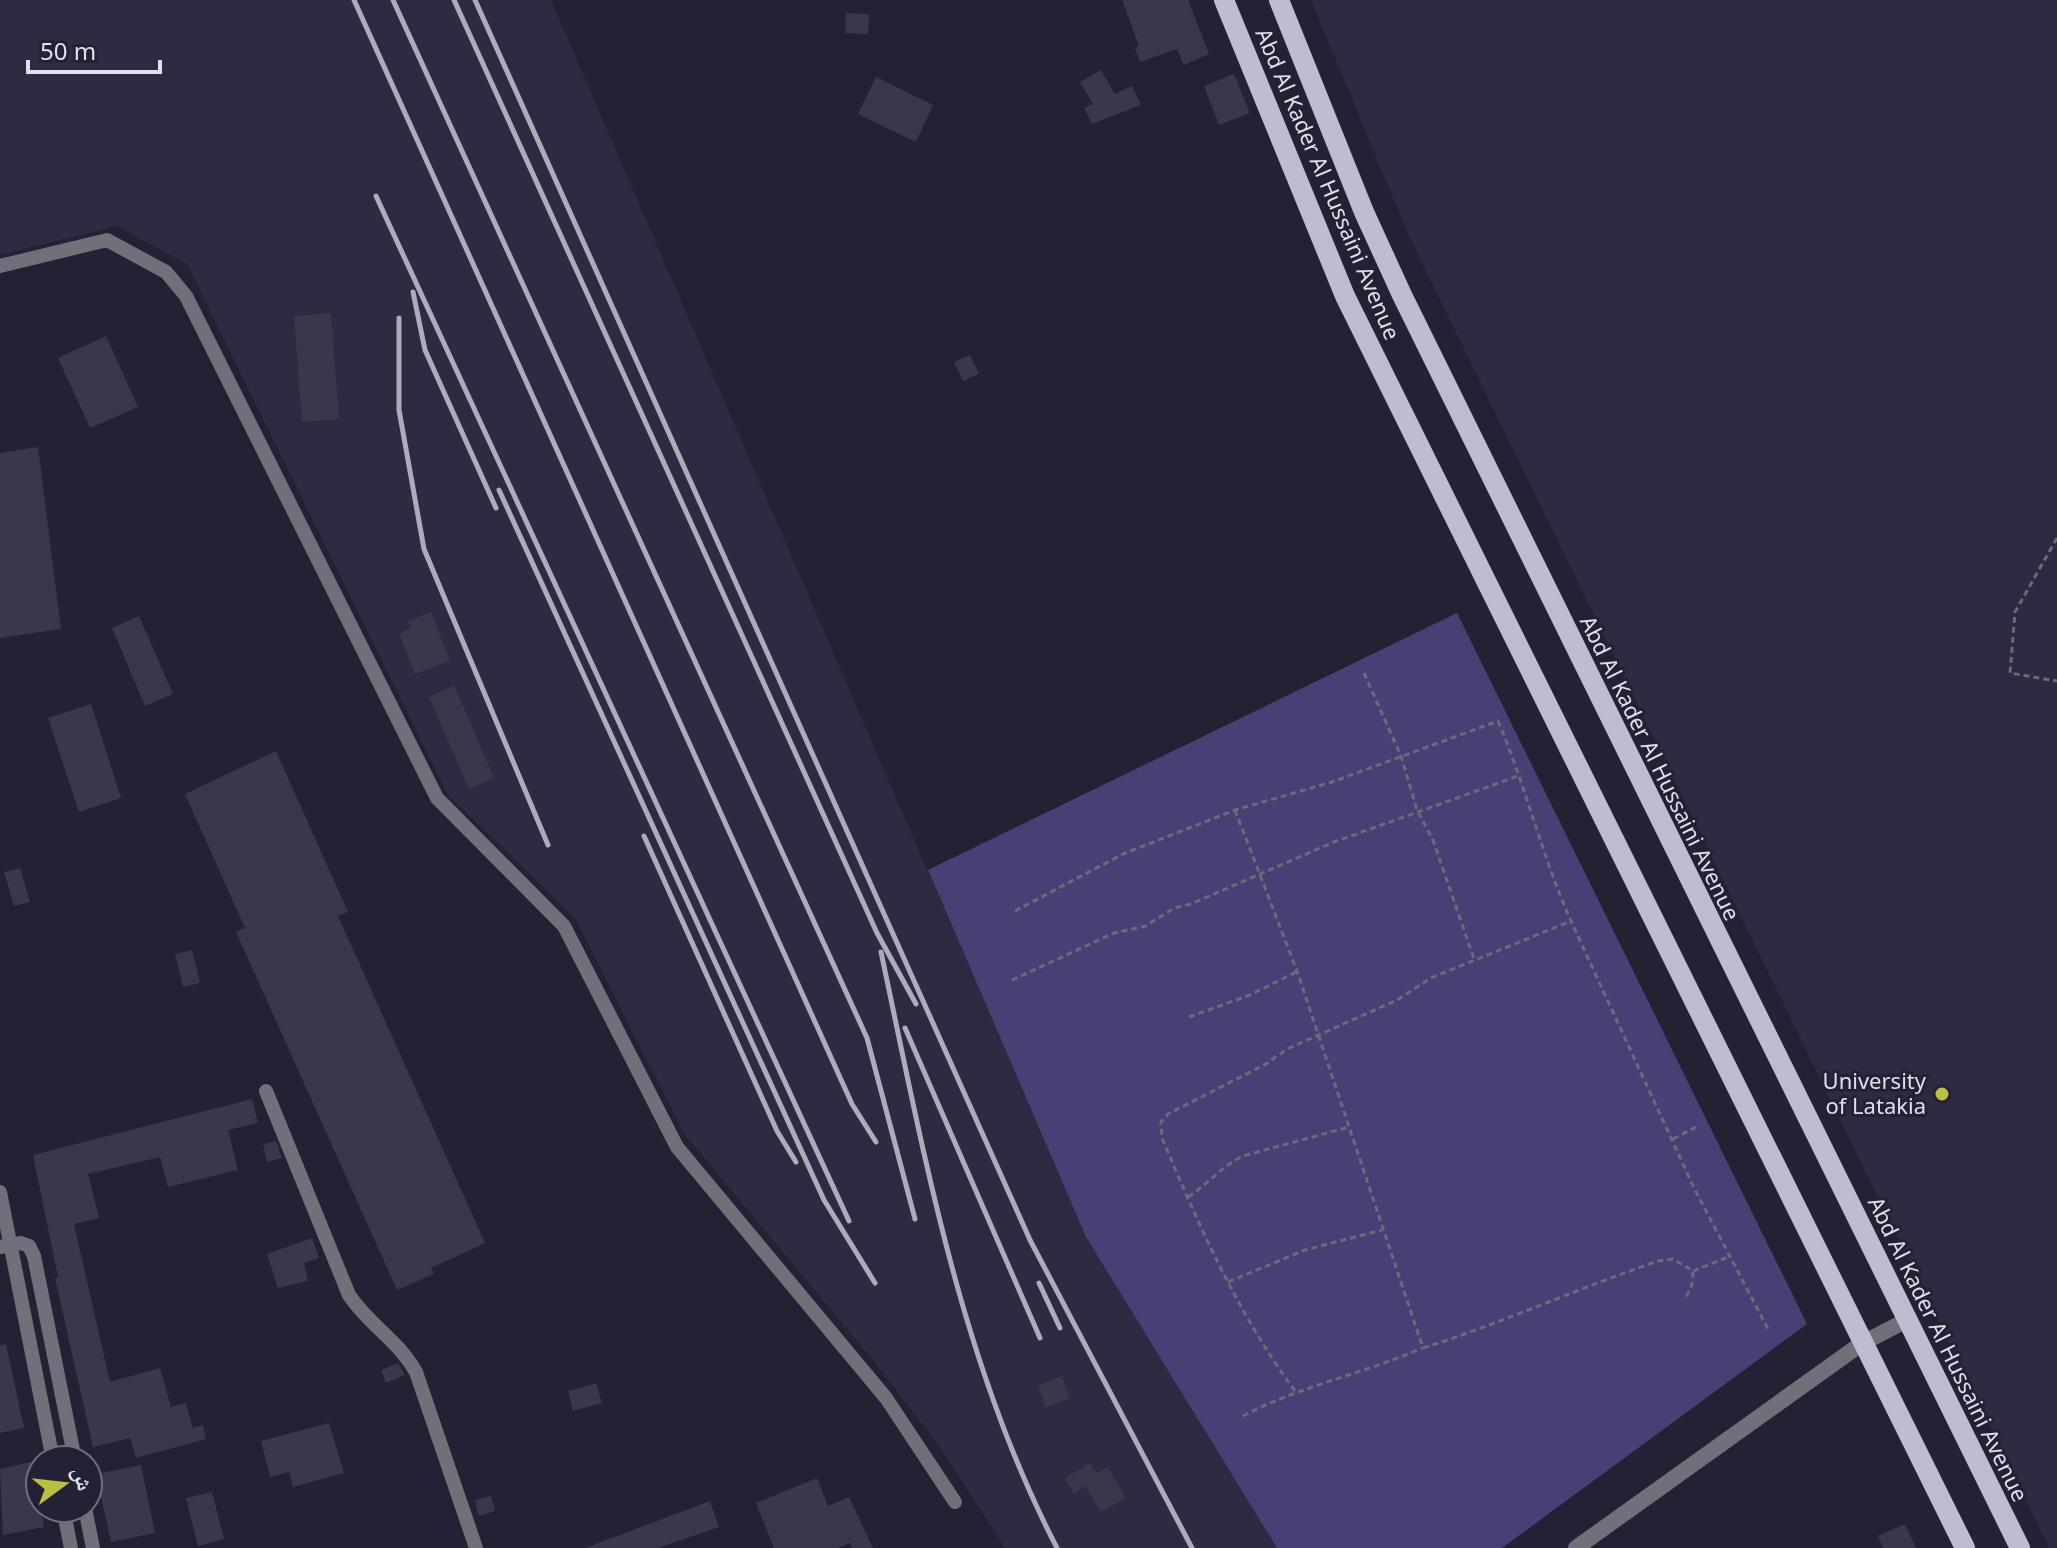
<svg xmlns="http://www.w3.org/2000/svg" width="2057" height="1548" font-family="'Noto Sans','Noto Naskh Arabic',sans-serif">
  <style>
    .built { fill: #2e2a41 }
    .green { fill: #4a3f75 }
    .building { fill: #3a374b }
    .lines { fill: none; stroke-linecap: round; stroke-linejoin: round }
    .path { stroke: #6b697a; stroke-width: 3; stroke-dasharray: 6 4; stroke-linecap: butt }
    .minor { stroke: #71707a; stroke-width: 14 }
    .tertiary { stroke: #71707a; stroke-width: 16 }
    .primary { stroke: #bfbcd1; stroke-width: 20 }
    .rail { stroke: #aeacbb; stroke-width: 5 }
    .poi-dot { fill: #bbc044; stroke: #242134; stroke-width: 3 }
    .labels { text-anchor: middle; stroke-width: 6; stroke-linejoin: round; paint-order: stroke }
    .street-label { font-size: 22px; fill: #e0dfec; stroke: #242134 }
    .poi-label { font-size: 22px; fill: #e0dfec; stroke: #242134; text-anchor: end }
  </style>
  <rect width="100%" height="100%" fill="#242134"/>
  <path class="built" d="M 0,0 L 551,0 L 1086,1237 L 1277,1548 L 1005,1548 L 939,1446 L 872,1359 L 685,1135 L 575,918 L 448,795 L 187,264 L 117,226 L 0,255 Z
    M 1311,0 L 2057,0 L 2057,1548 L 2049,1548 L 1408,234 Z"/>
  <path class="green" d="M 1457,613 L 1807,1324 L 1502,1548 L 1277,1548 L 1086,1237 L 928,870 Z"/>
  <path class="building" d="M 1122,0 L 1188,0 L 1209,54 L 1184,65 L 1177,49 L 1140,62 L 1135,48 L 1139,46 Z
    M 846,13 L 869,14 L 868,34 L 845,33 Z
    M 1101,70 L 1115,94 L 1132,86 L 1141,105 L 1092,124 L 1084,108 L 1093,104 L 1080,82 Z
    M 1234,74 L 1250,113 L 1219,125 L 1204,86 Z
    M 876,77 L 933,105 L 916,142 L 858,114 Z
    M 331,313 L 339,419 L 302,422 L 294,316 Z
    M 106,336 L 138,407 L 90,428 L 58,358 Z
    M 970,355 L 979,374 L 963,381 L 954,362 Z
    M 38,447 L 61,629 L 0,638 L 0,453 Z
    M 431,612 L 450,661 L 415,674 L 399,633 L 411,628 L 408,621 Z
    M 139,616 L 173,694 L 145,706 L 112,628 Z
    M 454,685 L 494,778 L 469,789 L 429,697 Z
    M 91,704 L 121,798 L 79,812 L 48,718 Z
    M 276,751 L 348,912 L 338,916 L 485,1243 L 431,1268 L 434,1274 L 397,1290 L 236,932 L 245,928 L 185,794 Z
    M 20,868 L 30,902 L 14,906 L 4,872 Z
    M 192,950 L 200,983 L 183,987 L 175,954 Z
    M 252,1099 L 258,1123 L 228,1130 L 238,1170 L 168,1187 L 160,1157 L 88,1174 L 99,1218 L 74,1224 L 110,1382 L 160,1368 L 171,1407 L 186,1403 L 193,1428 L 203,1425 L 206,1439 L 136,1458 L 130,1438 L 93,1447 L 55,1278 L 58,1277 L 33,1155 Z
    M 276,1141 L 282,1158 L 267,1162 L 263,1144 Z
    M 312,1238 L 319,1258 L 304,1263 L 308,1281 L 278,1288 L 267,1254 Z
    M 6,1344 L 24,1428 L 0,1433 L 0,1345 Z
    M 398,1363 L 405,1375 L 386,1383 L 381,1370 Z
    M 1062,1376 L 1070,1398 L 1046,1408 L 1038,1385 Z
    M 596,1383 L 602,1403 L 573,1411 L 568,1391 Z
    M 329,1423 L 344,1473 L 293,1487 L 289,1472 L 270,1477 L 261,1441 Z
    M 31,1462 L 44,1527 L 3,1535 L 0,1469 Z
    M 1090,1463 L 1097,1473 L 1108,1467 L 1126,1498 L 1101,1512 L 1085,1486 L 1074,1493 L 1065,1478 Z
    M 141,1465 L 155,1533 L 111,1542 L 96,1474 Z
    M 817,1478 L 828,1506 L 849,1497 L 873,1548 L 852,1548 L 850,1543 L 838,1548 L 774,1548 L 756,1503 Z
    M 212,1492 L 224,1539 L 198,1546 L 186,1498 Z
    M 491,1496 L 495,1511 L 479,1516 L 475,1500 Z
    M 710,1501 L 719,1527 L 658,1548 L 585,1548 Z
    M 1905,1524 L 1916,1548 L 1883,1548 L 1878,1536 Z"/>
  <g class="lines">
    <path class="path" d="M 2057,538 L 2015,612 L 2010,673 L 2057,681
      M 1364,673 L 1401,756 L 1417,810 L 1433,840 L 1474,959
      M 1235,810 L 1297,971 L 1423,1348 C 1502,1323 1579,1288 1658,1261 L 1673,1259 L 1693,1271 L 1692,1285 L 1685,1299
      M 1015,911 L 1123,854 L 1235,810 L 1332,782 L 1498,721 C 1526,787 1542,856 1571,921 L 1694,1188 L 1768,1329
      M 1012,980 L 1114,933 L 1146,926 L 1174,908 L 1191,904 L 1334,842 L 1521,775
      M 1189,1017 L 1250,995 L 1296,972
      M 1673,1139 L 1700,1125
      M 1188,1197 C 1208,1184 1222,1166 1243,1156 L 1349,1127
      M 1693,1271 L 1728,1257
      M 1228,1282 L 1305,1250 L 1382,1230
      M 1295,1391 C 1238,1314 1199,1226 1162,1138 L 1161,1122 L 1168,1114 L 1266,1064 L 1287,1049 L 1397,1000 L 1431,978 L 1571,921
      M 1243,1416 C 1300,1386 1363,1374 1422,1348"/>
    <path class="minor" d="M 0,266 L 107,240 L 166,272 L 186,296 L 437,798 L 564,926 L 677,1147 L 886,1398 L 955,1502
      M 266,1091 L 349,1295 C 369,1325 398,1340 416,1372 L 476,1548
      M 0,1192 L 53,1460
      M 0,1247 L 21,1243 L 29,1246 L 34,1256 L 75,1460
      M 63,1508 L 71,1548
      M 85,1508 L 93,1548"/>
    <path class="tertiary" d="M 1576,1548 L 1861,1344 L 1907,1320"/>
    <path class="primary" d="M 1224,0 L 1345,296 L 1965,1548
      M 1279,0 L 1364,212 L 1402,295 L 2020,1548"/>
    <path class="rail" d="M 354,0 L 852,1104 L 876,1142
      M 393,0 L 867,1038 L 915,1219
      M 454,0 L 877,933 L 916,1004
      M 475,0 L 1030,1240 L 1192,1548
      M 376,196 L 849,1221
      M 413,292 L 425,350 L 496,508
      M 399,318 L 399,410 L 424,549 L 548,845
      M 499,490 L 824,1200 L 875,1283
      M 644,836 L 777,1131 L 796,1162
      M 881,952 C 924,1154 961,1363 1057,1548
      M 905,1028 L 1040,1338
      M 1039,1283 L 1060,1328"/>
  </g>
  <circle class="poi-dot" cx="1942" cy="1094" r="8"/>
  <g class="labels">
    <g class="street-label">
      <text transform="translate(1328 184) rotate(67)" y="8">Abd Al Kader Al Hussaini Avenue</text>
      <text transform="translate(1660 768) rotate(64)" y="8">Abd Al Kader Al Hussaini Avenue</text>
      <text transform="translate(1948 1349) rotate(64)" y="8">Abd Al Kader Al Hussaini Avenue</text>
    </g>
    <g class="poi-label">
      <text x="1926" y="1089">University<tspan x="1926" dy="25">of Latakia</tspan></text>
    </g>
  </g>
  <g transform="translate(64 1484) rotate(75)"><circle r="38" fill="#242134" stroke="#6f6d7e" stroke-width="2"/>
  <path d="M0-6L14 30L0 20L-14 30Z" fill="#bbc044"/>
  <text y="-12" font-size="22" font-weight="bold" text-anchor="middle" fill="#e0dfec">ش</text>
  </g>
  <path d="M28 60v12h132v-12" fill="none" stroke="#e0dfec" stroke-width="4"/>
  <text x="40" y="60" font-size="24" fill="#e0dfec" stroke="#242134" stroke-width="6" paint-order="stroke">50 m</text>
</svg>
